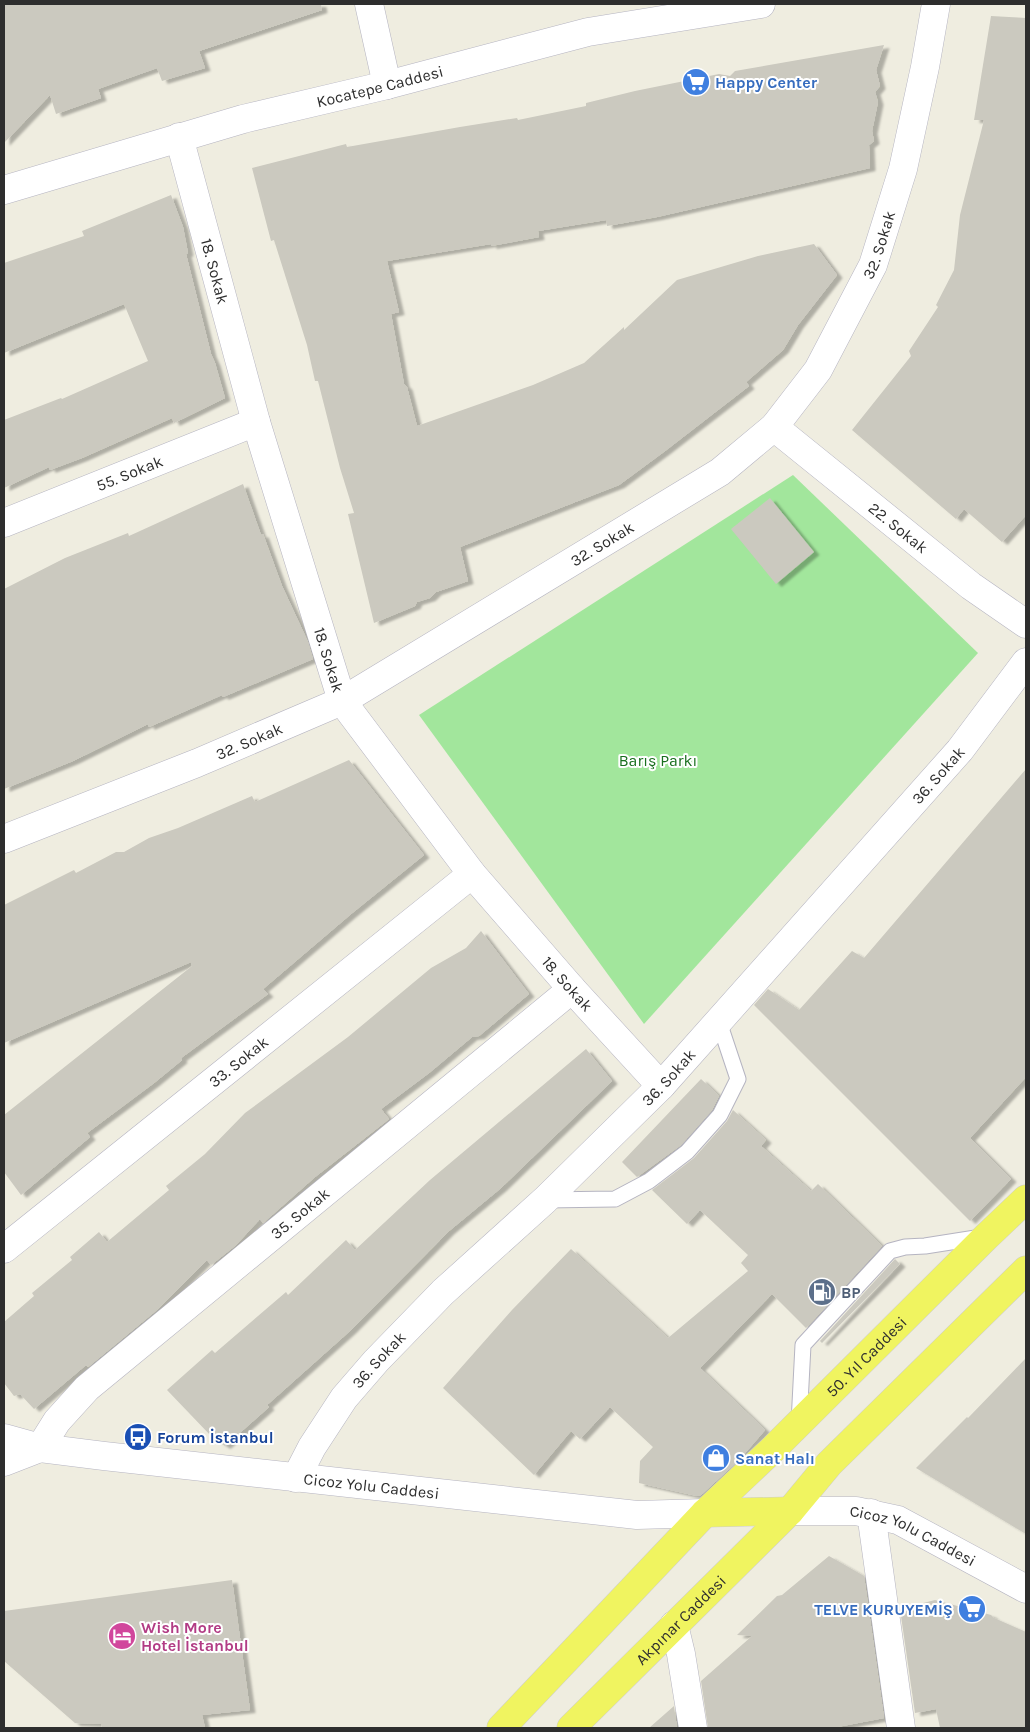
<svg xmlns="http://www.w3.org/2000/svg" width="1030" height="1732" font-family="Karla,sans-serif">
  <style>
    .green { fill: #a2e69c }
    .building { fill: #cbc9bf; filter: url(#shadow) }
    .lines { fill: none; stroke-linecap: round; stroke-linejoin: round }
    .service-casing { stroke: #b5b4c1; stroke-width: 17 }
    .minor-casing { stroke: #b5b4c1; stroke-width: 29 }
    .tertiary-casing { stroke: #b5b4c1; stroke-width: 29 }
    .primary-casing { stroke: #cdcdcd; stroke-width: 29 }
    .service { stroke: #fff; stroke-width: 15 }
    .minor { stroke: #fff; stroke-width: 28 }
    .tertiary { stroke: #fff; stroke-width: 28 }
    .primary { stroke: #f0f460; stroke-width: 28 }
    .labels { text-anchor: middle; stroke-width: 4; stroke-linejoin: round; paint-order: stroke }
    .shop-label { font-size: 16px; font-weight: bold; fill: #366cbe; stroke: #fff; text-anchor: start }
    .street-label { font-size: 16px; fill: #2e2e2e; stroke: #fff }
    .park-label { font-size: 16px; fill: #196f1e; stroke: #fff }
    .service-label { font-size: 16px; font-weight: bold; fill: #4e5e75; stroke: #fff; text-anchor: start }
    .transit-label { font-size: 16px; font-weight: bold; fill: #164399; stroke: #fff; text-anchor: start }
    .hotel-label { font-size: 16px; font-weight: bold; fill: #b23c85; stroke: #fff; text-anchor: start }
  </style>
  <defs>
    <filter id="shadow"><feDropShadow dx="5.5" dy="3" stdDeviation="1" flood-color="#0004"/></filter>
  </defs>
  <rect width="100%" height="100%" fill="#efede0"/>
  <path class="green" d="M 793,475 L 978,653 L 644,1024 L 419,715 Z"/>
  <path class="building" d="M 4,4 L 321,4 L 322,10 L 199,51 L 205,68 L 162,81 L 157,68 L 98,89 L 101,98 L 56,114 L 50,95 L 4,143 Z
    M 991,16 L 1026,18 L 1026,515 L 1002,542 L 964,509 L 956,519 L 852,430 L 911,356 L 909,351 L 938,307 L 936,305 L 954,270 L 960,215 L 984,120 L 974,120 Z
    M 884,45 L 876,70 L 880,86 L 875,92 L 878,102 L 872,131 L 874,141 L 869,145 L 870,168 L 657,217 L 607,226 L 606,220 L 538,231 L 539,237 L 491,246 L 491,244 L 387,261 L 399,312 L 391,314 L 404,384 L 407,387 L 417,426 L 533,385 L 584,363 L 624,327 L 624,330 L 677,280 L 758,256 L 814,244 L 837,275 L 798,325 L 783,350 L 746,382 L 749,386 L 665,451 L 619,485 L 460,547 L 468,581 L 436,592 L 430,598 L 417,602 L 415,606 L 374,623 L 348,514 L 354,513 L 340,468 L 318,381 L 315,381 L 307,345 L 274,240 L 271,241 L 252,168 L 346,144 L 347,147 L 460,127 L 517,118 L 518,120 L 586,106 L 586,103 L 635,91 L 719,74 L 730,76 L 735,71 Z
    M 171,195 L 183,227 L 188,253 L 186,254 L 211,354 L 215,363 L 225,398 L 174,423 L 172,418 L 82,458 L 50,470 L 49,467 L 4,488 L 4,420 L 61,398 L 62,399 L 148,361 L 124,304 L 4,353 L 4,263 L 84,236 L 82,231 Z
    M 243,484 L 261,535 L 263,534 L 282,586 L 308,642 L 313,659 L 223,697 L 222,695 L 149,727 L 148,724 L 73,761 L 4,789 L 4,589 L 65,558 L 128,533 L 129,536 Z
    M 770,498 L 814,552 L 776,584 L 731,529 Z
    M 349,760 L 424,855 L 351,914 L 263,989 L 268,994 L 181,1058 L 182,1060 L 154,1083 L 87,1133 L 90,1137 L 21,1195 L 4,1172 L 4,1115 L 192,966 L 191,962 L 4,1043 L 4,905 L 74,870 L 76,873 L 116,852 L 124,852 L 149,838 L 178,828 L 252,796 L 255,802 Z
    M 1026,769 L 1026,1077 L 970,1138 L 1011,1179 L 970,1221 L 754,1005 L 768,989 L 799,1010 L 852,951 L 864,958 Z
    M 481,931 L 529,994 L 479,1036 L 472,1037 L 429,1073 L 381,1109 L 389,1119 L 315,1177 L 263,1223 L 260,1219 L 236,1245 L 211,1265 L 207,1260 L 158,1309 L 88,1367 L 86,1365 L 34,1409 L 20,1394 L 14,1396 L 4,1383 L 4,1322 L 34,1296 L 32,1293 L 72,1260 L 70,1257 L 99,1232 L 107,1242 L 169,1190 L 166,1186 L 205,1154 L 245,1113 L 348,1037 L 431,968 L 466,948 Z
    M 586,1049 L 612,1081 L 501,1188 L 449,1231 L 351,1330 L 267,1405 L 269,1407 L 225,1446 L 212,1437 L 167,1390 L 212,1350 L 215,1353 L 286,1292 L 288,1295 L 346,1240 L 355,1250 L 430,1180 Z
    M 701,1079 L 719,1096 L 712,1110 L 681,1145 L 637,1177 L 622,1162 Z
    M 733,1110 L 766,1140 L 761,1146 L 811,1191 L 818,1184 L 882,1246 L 806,1328 L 772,1294 L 700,1368 L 765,1430 L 740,1459 L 701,1495 L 697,1496 L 639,1483 L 640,1461 L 653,1447 L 610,1407 L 580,1439 L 571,1431 L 534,1475 L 443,1388 L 512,1310 L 571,1249 L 668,1338 L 748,1271 L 741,1263 L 748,1255 L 700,1210 L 687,1224 L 652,1190 L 694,1158 L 727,1121 Z
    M 895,1259 L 900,1264 L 822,1343 L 820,1341 Z
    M 1026,1358 L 1026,1534 L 916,1468 L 967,1417 L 968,1418 Z
    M 829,1556 L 864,1576 L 884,1718 L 832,1728 L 708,1728 L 701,1681 L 752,1636 L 737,1635 L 777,1596 L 782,1595 Z
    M 232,1580 L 250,1710 L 202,1715 L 205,1728 L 102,1728 L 101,1724 L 75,1723 L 4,1661 L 4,1611 Z
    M 935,1600 L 991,1615 L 994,1618 L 1026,1632 L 1026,1728 L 940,1728 L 936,1709 L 915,1713 L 900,1609 Z
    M 674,1706 L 677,1728 L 649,1728 Z"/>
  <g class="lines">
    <defs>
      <path id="service" d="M 545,1200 L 615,1199 L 649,1181 L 687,1152 L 720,1115 L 738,1079 L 719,1022
        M 799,1423 L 803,1345 L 890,1251 L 905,1247 L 925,1246 L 982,1237"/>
      <g id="minor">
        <path d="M 369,4 L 387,85"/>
        <path id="s1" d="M 179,137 L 256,422 L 342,701 L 472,874 L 572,989 L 661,1086"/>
        <path id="s2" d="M 774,427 L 971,586 L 1026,624"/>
        <path id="s3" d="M 4,523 L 256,422"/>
        <path id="s4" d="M 4,839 L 197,763 L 342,701 L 720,472 L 774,427 L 818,370 L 873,265 L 903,169 L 925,67 L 936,4"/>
        <path id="s5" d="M 4,1249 L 472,874"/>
        <path id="s6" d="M 40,1448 L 57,1421 L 87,1388 L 572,989"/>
        <path id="s7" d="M 296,1478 L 312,1447 L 344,1398 L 376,1361 L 443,1292 L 545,1200 L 661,1086 L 960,750 L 1026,662"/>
        <path d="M 871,1513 L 901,1728"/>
        <path d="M 674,1625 L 681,1654 L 693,1728"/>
      </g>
      <g id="tertiary">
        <path id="s8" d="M 4,190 L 243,119 L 387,85 L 588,32 L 761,4"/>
        <path id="s9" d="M 4,1438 L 40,1448 L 104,1456 L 637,1515 L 705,1513"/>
        <path d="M 4,1462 L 40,1448"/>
        <path id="s10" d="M 790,1511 L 856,1511 L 898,1520 L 1026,1589"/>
      </g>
      <g id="primary">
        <path d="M 705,1513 L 790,1511"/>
        <path id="s11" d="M 501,1728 L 705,1513 L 774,1448 L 986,1237 L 1026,1199"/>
        <path id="s12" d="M 571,1728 L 790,1511 L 829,1464 L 1026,1270"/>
      </g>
    </defs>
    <use href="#service" class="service-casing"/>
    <use href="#minor" class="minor-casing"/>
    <use href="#tertiary" class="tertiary-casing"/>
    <use href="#primary" class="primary-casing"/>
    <use href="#service" class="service"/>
    <use href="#minor" class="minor"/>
    <use href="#tertiary" class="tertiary"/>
    <use href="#primary" class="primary"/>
  </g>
  <defs>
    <symbol id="supermarket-disc" viewBox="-11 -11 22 22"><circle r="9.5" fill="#3f7fe0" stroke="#fff"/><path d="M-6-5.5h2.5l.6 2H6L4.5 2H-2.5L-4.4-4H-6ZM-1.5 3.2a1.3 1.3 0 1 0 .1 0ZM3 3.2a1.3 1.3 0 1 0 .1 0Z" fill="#fff"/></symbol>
    <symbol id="fuel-disc" viewBox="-11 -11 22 22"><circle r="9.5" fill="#5c6f8a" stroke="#fff"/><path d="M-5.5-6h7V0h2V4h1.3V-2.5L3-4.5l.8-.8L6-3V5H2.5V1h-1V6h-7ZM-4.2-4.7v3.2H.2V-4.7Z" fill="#fff"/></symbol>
    <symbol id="bus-disc" viewBox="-11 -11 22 22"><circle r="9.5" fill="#1a4fb4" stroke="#fff"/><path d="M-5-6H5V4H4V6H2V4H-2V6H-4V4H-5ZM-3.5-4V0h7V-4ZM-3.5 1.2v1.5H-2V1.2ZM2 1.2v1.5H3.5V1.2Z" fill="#fff"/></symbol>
    <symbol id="shop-disc" viewBox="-11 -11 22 22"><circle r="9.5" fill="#3f7fe0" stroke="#fff"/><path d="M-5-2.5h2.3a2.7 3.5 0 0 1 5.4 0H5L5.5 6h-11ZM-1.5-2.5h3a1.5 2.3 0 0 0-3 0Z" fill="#fff"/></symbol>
    <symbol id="hotel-disc" viewBox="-11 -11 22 22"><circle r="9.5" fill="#d1479c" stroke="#fff"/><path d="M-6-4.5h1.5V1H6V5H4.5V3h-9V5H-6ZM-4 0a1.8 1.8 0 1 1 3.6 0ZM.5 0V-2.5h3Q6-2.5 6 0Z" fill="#fff"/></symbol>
  </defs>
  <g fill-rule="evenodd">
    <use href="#supermarket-disc" x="680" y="66" width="32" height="32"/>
    <use href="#fuel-disc" x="806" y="1276" width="32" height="32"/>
    <use href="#bus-disc" x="122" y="1421" width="32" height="32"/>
    <use href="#shop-disc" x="700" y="1442" width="32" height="32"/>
    <use href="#supermarket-disc" x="956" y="1593" width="32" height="32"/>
    <use href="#hotel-disc" x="106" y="1620" width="32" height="32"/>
  </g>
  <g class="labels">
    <g class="shop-label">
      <text x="715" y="88">Happy Center</text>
      <text x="735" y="1464">Sanat Halı</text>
      <text x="953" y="1615" text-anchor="end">TELVE KURUYEMİŞ</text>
    </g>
    <g class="street-label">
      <text dy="6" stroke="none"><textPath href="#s8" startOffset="390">Kocatepe Caddesi</textPath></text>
      <text dy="6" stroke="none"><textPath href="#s4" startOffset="1089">32. Sokak</textPath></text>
      <text dy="6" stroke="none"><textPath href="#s1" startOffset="139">18. Sokak</textPath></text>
      <text dy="6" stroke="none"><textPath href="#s3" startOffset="135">55. Sokak</textPath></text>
      <text dy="6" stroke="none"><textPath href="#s2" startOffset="160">22. Sokak</textPath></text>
      <text dy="6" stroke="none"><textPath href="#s4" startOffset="669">32. Sokak</textPath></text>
      <text dy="6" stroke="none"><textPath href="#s1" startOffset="544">18. Sokak</textPath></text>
      <text dy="6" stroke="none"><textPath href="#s4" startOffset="264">32. Sokak</textPath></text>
      <text dy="6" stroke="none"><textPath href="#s7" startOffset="955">36. Sokak</textPath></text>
      <text dy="6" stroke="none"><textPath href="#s1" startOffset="949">18. Sokak</textPath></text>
      <text dy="6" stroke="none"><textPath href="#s5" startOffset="300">33. Sokak</textPath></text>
      <text dy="6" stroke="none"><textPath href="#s7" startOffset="550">36. Sokak</textPath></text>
      <text dy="6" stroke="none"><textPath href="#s6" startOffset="352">35. Sokak</textPath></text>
      <text dy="6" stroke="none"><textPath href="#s11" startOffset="521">50. Yıl Caddesi</textPath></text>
      <text dy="6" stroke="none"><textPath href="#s7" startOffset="145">36. Sokak</textPath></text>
      <text dy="6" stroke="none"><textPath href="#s9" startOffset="371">Cicoz Yolu Caddesi</textPath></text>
      <text dy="6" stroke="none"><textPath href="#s10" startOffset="128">Cicoz Yolu Caddesi</textPath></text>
      <text dy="6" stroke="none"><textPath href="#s12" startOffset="154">Akpınar Caddesi</textPath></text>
    </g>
    <g class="park-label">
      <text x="658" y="766">Barış Parkı</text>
    </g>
    <g class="service-label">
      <text x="841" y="1298">BP</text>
    </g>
    <g class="transit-label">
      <text x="157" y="1443">Forum İstanbul</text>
    </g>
    <g class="hotel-label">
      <text x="141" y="1633">Wish More<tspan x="141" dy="18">Hotel İstanbul</tspan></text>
    </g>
  </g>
  <rect width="1030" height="1732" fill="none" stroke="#2e2e2e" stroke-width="10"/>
</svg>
